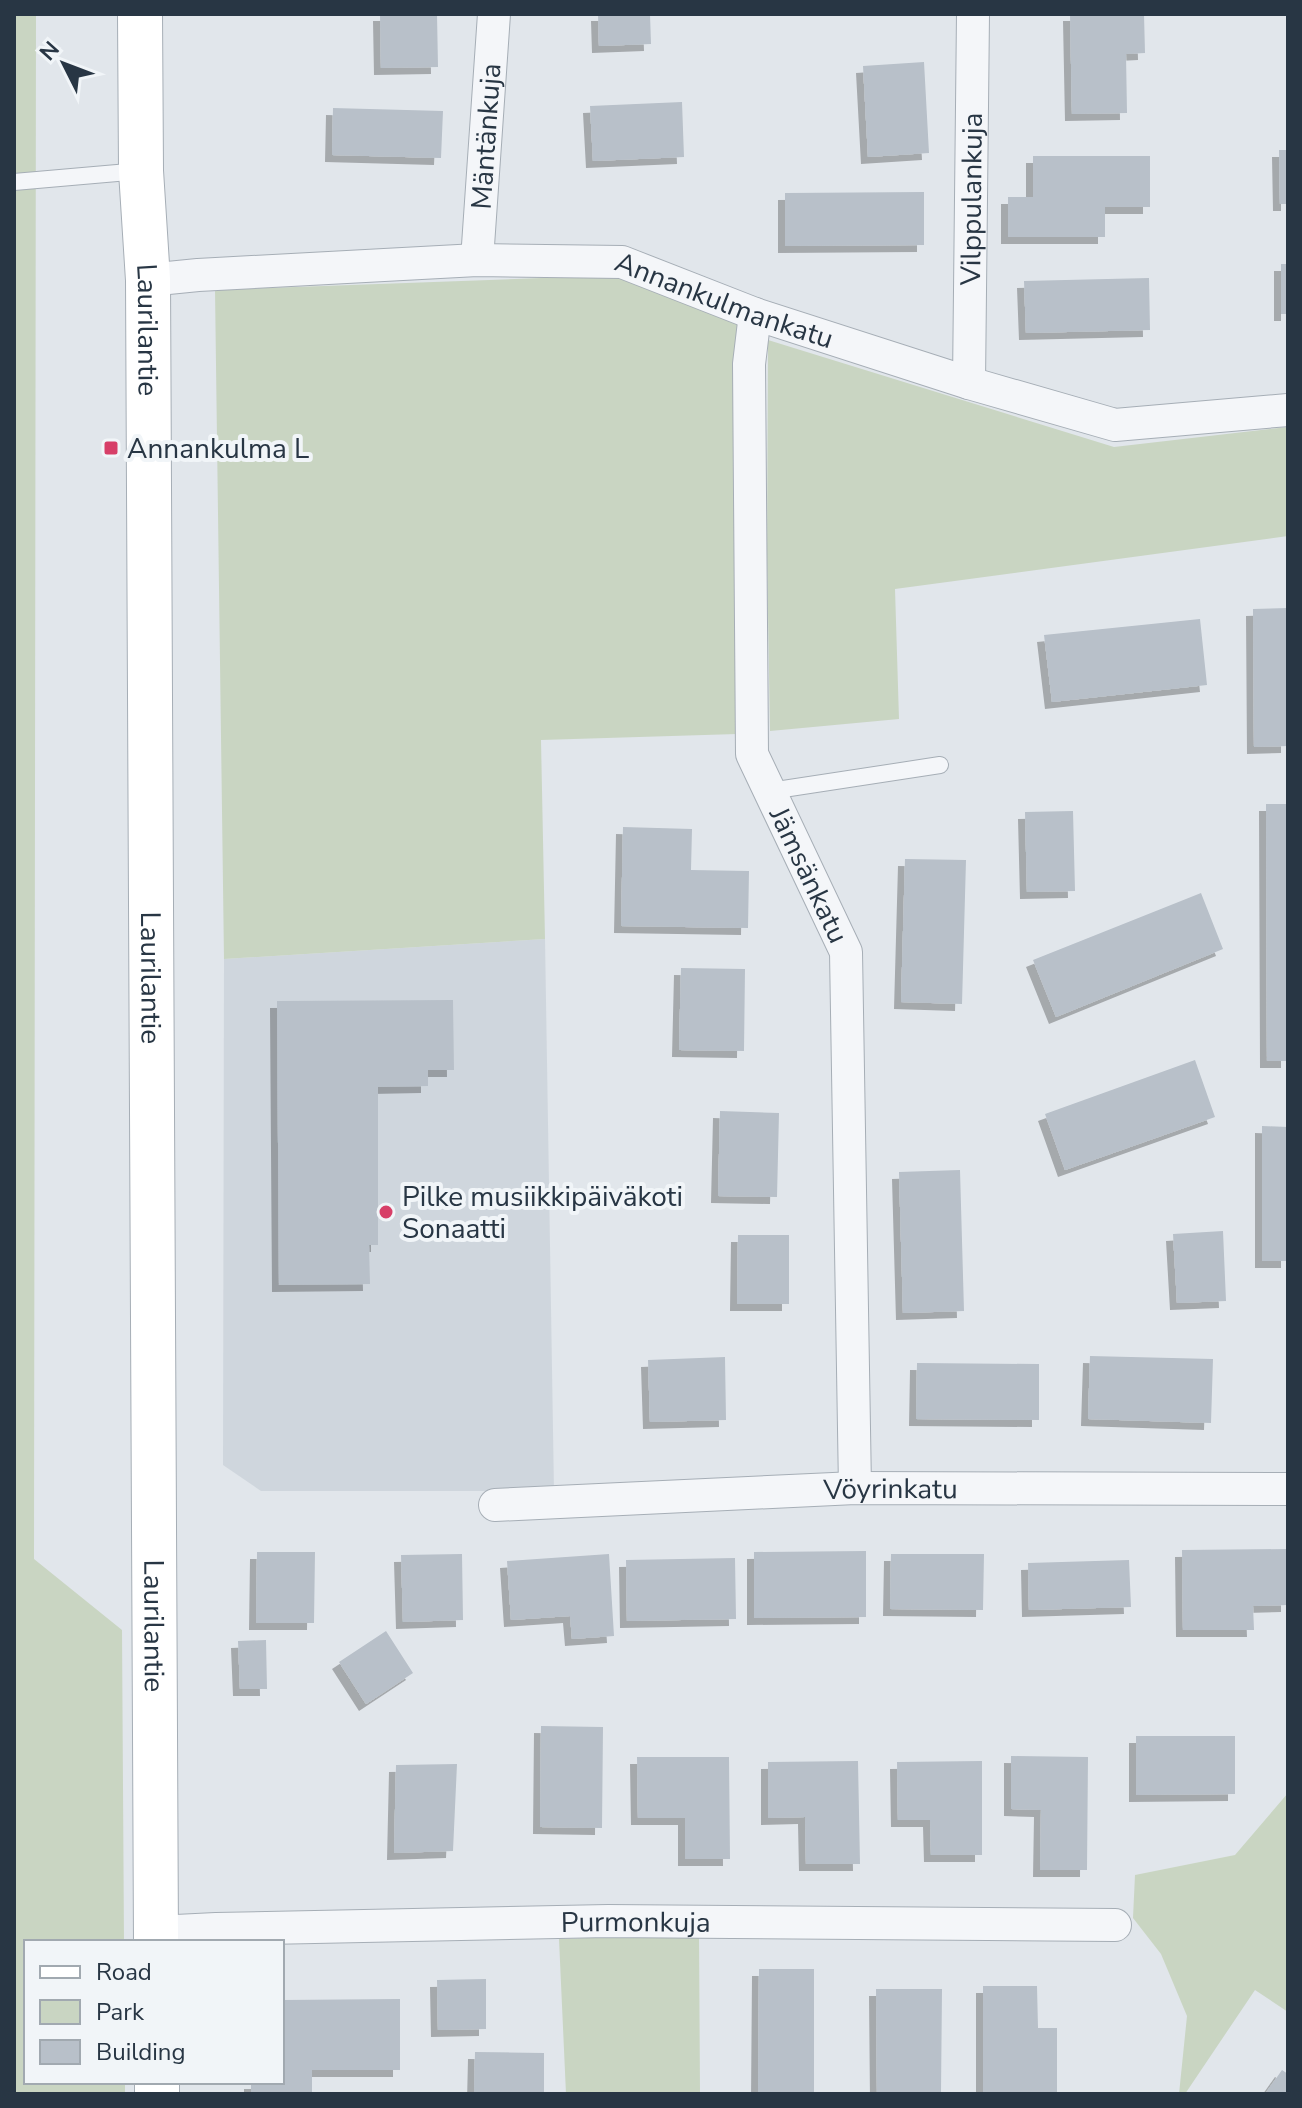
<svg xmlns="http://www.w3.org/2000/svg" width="1302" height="2108" viewBox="0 0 1302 2108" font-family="'Nunito Sans',sans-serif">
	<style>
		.built { fill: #cfd6dd }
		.green { fill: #c9d5c2 }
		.building { fill: #b8c0c9; filter: url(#shadow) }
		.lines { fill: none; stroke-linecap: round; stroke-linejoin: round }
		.lane-casing { stroke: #a6aeb6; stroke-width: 18 }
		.street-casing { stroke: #a6aeb6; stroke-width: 34 }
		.secondary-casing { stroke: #a6aeb6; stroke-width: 46 }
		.lane { stroke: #f4f6f9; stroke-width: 16 }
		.street { stroke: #f4f6f9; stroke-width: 32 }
		.secondary { stroke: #fff; stroke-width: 44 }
		.poi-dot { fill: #d73f68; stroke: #f1f5f8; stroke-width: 3 }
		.labels { text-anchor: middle; stroke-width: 8; stroke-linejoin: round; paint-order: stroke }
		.street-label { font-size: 28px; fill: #283644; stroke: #f1f5f8 }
		.poi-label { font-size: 28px; fill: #283644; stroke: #f1f5f8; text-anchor: start }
	</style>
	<defs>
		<filter id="shadow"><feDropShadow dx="-7" dy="7" stdDeviation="0" flood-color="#0004"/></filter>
	</defs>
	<rect width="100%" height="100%" fill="#e1e6eb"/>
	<path class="built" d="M545,939L554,1491H261L223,1465L224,959Z"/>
	<path class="green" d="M14,14H36L34,1559L122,1630L124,1942H26V2082H125V2094H14Z
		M622,275L741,322L737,734L541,740L545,939L224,959L215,290Z
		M768,340L1114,447L1288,427V536L895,589L899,719L770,731L767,554Z
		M1288,1793V2012L1255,1990L1185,2094H1179L1187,2016L1161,1954L1133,1918L1135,1875L1235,1855Z
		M699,1934L700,2094H566L559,1939Z"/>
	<path class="building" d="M380,14H437L438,67L381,68Z
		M598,14H650L651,44L599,46Z
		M1070,14H1144L1145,53L1126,54L1127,113L1072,114Z
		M924,62L929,153L868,157L863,66Z
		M682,102L684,157L593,161L590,106Z
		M333,108L443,111L441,158L332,155Z
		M1279,150H1288V204H1280Z
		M1033,156H1150V207H1105V237H1008V197H1033Z
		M924,192V245L785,246V193Z
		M1281,264H1288V314H1281Z
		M1149,278L1150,330L1026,333L1024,281Z
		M1288,608V746L1254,747L1253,609Z
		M1200,619L1207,685L1052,702L1044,635Z
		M1266,804H1288V1061H1267Z
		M1073,811L1075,891L1027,892L1025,812Z
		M623,827L692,829L691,870L749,871L748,928L621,926Z
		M905,859L966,860L962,1004L901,1002Z
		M1201,893L1223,949L1056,1017L1033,960Z
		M681,968L745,969L744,1051L679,1050Z
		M453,1000L454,1070H428V1086L378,1087V1245H369L370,1284L279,1285L277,1001Z
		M1195,1060L1215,1117L1065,1170L1045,1114Z
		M720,1111L779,1113L777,1197L718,1196Z
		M1262,1126L1288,1127V1261H1262Z
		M960,1170L964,1311L903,1313L899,1172Z
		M1223,1231L1226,1301L1177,1303L1173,1234Z
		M738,1235H789V1304H737Z
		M1090,1356L1213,1359L1211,1423L1088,1419Z
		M725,1357L726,1420L650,1422L648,1360Z
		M917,1363L1039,1364V1420L916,1419Z
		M1288,1549V1605L1253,1606L1254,1630H1183L1182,1550Z
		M866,1551V1617L754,1618V1552Z
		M257,1552H315L314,1623H256Z
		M462,1554L463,1620L403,1622L401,1555Z
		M609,1554L614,1636L572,1639L570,1616L511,1620L507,1561Z
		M891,1554H984L983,1610L890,1609Z
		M735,1558L736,1619L627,1621L626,1560Z
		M1129,1560L1131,1607L1029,1610L1028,1563Z
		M386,1631L413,1673L366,1704L339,1662Z
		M266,1640L267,1689H240L238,1641Z
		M541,1726L603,1727L602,1828L540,1827Z
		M1136,1736H1235V1794L1136,1795Z
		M1011,1756L1088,1757L1087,1870H1040L1041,1810L1011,1809Z
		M637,1757H729L730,1859H685V1818H638Z
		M858,1761L860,1864H806L805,1817L768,1818V1762Z
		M982,1761V1855H931L930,1820H898L897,1762Z
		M457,1764L453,1851L394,1853L396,1765Z
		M759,1969H814V2094H758Z
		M486,1979V2029L438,2030L437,1980Z
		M983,1986H1037L1038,2028H1057V2094H983Z
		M876,1989H942L941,2094H877Z
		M400,1999V2070H312V2094H251V2082H282V2000Z
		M475,2052L544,2053V2094H474Z
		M1282,2070L1288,2074V2094H1265Z"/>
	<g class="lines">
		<g class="lane-casing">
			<path id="lane" d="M14,182L140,171
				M770,791L940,765"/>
		</g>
		<g class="street-casing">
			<g id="street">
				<path id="s1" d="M477,260L494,14"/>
				<path id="s2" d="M148,280L198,275L477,260L622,262L755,314L969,383L1115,425L1288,410"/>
				<path id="s3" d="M755,314L749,364L752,754L846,952L855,1488"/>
				<path id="s4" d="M969,383L973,14"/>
				<path id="s5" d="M495,1505L855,1488L1288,1489"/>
				<path id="s6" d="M156,1932L216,1929L608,1921L1115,1925"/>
			</g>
		</g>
		<g class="secondary-casing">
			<g id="secondary">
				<path id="s7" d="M140,14L141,171L148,280L156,1942"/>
				<path d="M157,2082V2094"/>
			</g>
		</g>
		<use href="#lane" class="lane"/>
		<use href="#street" class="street"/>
		<use href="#secondary" class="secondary"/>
	</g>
	<g class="poi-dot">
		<rect x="103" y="440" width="16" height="16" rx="4"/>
		<circle cx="386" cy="1212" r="8"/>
	</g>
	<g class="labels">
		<g class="street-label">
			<text dy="10" stroke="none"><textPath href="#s1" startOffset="124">Mäntänkuja</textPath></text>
			<text dy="10" stroke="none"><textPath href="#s4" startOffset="184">Vilppulankuja</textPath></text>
			<text dy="10" stroke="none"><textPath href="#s2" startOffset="584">Annankulmankatu</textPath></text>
			<text dy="10" stroke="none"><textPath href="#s7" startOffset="316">Laurilantie</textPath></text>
			<text dy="10" stroke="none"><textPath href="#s3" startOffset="574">Jämsänkatu</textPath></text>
			<text dy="10" stroke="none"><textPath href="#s7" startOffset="964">Laurilantie</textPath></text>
			<text dy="10" stroke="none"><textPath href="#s5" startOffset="396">Vöyrinkatu</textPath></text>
			<text dy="10" stroke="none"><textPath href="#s7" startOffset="1612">Laurilantie</textPath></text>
			<text dy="10" stroke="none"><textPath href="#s6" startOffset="480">Purmonkuja</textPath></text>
		</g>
		<g class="poi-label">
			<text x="127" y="458">Annankulma L</text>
			<text x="402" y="1206">Pilke musiikkipäiväkoti<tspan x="402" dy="32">Sonaatti</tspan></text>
		</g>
	</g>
	<rect width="1302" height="2108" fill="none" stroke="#283644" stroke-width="32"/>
	<rect x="24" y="1940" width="260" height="144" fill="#f1f5f8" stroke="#a1a9b0" stroke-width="2"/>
	<rect x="40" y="1966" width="40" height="12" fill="#ffffff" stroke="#a1a9b0" stroke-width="2"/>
	<text x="96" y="1980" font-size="24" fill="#283644">Road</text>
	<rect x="40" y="2000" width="40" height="24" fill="#c9d5c2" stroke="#a1a9b0" stroke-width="2"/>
	<text x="96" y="2020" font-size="24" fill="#283644">Park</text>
	<rect x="40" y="2040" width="40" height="24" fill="#b8c0c9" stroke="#a1a9b0" stroke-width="2"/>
	<text x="96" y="2060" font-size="24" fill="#283644">Building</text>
	<g transform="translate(64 64) rotate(312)" stroke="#f1f5f8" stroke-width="6" paint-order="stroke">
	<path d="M0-6L14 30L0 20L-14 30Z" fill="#283644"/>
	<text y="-12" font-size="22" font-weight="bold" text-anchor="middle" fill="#283644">N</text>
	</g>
</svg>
